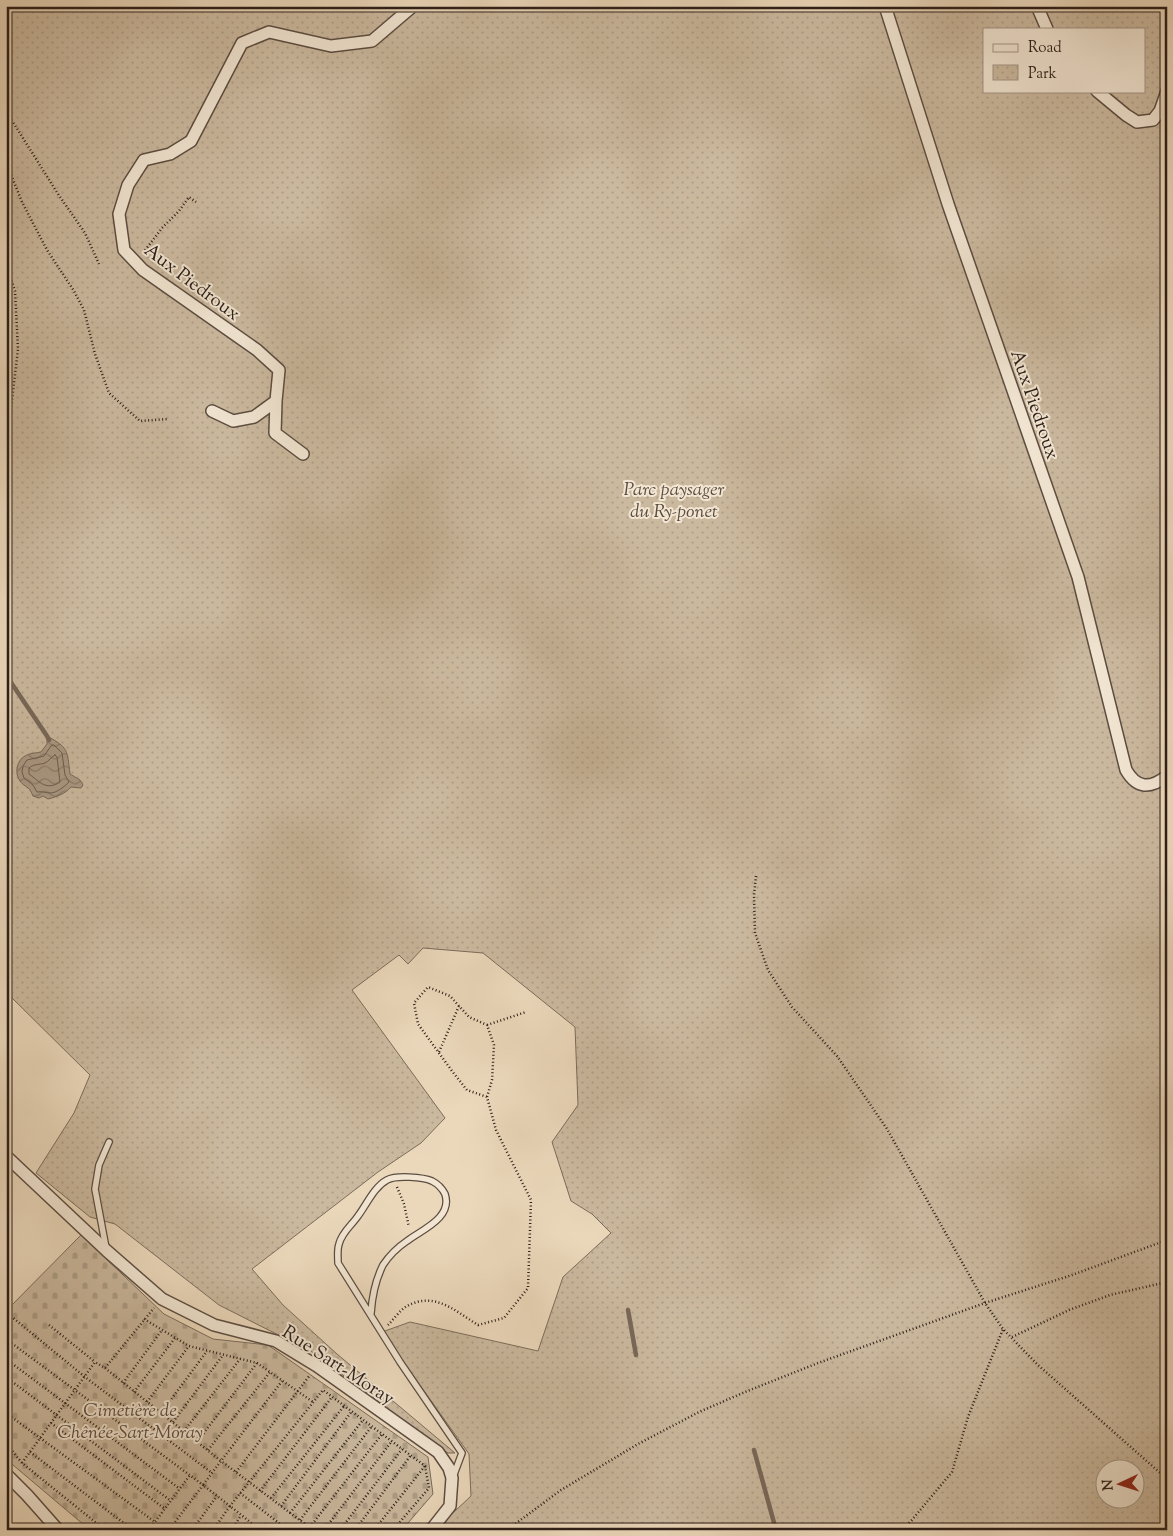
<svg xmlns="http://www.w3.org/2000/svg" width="1173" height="1536" viewBox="0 0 1173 1536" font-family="'Sorts Mill Goudy',serif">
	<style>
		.cemetery { fill: url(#cemetery-stones); stroke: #7c6c5c }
		.park { fill: url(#park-dots); stroke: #7c6c5c; fill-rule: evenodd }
		.water { fill: url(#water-waves); stroke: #786859 }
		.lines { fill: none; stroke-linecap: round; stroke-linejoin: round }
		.shore { stroke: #6b5c4e; stroke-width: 1 }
		.stream { stroke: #786859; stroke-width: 4.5 }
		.lane-casing { stroke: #5c4d42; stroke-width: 8 }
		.street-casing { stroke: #5c4d42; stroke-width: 14 }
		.path { stroke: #2c1f19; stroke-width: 2.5; stroke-dasharray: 1 2.5; stroke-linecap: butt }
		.lane { stroke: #f2e6d3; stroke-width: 5.5 }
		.street { stroke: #f2e6d3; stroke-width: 11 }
		.labels { text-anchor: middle; stroke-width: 4; stroke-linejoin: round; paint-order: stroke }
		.street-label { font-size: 19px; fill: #2c1f19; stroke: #f2e6d3 }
		.park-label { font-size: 19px; font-style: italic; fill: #5c4d41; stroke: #f2e6d3 }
	</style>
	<defs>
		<pattern id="cemetery-stones" width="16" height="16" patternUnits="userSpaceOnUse" patternTransform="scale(1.25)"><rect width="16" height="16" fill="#cbb99f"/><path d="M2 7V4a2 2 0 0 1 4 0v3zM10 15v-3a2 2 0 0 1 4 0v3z" fill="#ae9f88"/></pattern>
		<pattern id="park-dots" width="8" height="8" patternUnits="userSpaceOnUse" patternTransform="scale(1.25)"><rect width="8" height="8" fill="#cbb99f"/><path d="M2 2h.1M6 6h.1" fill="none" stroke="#ae9f88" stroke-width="1.8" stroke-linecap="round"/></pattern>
		<pattern id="water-waves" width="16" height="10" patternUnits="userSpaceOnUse" patternTransform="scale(1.25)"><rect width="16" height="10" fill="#aa9984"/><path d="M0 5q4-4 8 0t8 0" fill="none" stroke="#8b7c6b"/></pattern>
	</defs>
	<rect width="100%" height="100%" fill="#ebd8bb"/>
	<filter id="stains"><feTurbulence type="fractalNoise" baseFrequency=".004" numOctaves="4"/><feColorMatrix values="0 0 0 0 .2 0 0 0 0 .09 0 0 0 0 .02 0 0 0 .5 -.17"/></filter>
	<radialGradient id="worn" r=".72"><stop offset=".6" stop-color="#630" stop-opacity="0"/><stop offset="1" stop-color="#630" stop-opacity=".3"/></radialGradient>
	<path class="cemetery" d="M81,1235L164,1314L213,1339L268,1345L428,1457L433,1494L402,1530H90L13,1465L6,1457V1311Z"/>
	<path class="park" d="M6,6H1167V1530H441L438,1527L471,1496L469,1454L382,1332L410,1322L538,1351L563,1277L611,1233L592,1214L571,1201L552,1142L578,1105L575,1027L483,953L423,948L408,964L399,955L352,990L445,1118L421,1143L378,1172L252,1269L283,1305L337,1354L455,1453H448L443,1450L312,1352L219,1305L115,1224L90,1217L36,1173L74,1113L90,1075L6,992ZM984,29H1144V91H984ZM1106,1468H1136V1498H1106Z"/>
	<path class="water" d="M47,736C69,748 67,750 70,774L80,780L83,785L81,788L71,787C65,794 56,797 48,799L43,796L39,798L33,796C28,784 26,789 20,781C14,773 17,760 25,756C29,753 37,753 41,752L47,744Z"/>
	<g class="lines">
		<path class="shore" d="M54,745L62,753L65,775L69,782C65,786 57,793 50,793C45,793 43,791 37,792L33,785L24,778L22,772L23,766L27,760L44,756L51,746Z
			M55,755L57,757L60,782C46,791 40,782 29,774V768C33,764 39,765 45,763C49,761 51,757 55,755Z"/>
		<path class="stream" d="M6,675L47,736L49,740
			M628,1310L636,1355
			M754,1450L776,1530"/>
		<g class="lane-casing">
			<path id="lane" d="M106,1248L95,1189L99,1165L109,1142
				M371,1313C372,1298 376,1279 383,1265C389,1256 398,1247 407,1241C421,1230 453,1218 445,1194C442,1188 438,1184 432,1181C423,1177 396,1175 387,1180C374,1187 367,1204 358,1216C352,1225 342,1232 339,1244C337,1250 338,1256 338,1263L400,1362L462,1453L453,1477"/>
		</g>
		<g class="street-casing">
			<path id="street" d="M885,6L948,204L1078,577L1126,770C1137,789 1150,789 1167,776
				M1037,6L1047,29
				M1097,91L1126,115L1137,122L1153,120L1160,111L1167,91
				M212,411L233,421L254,417L276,401
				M303,454L275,433L276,401L279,370L257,350L143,270L124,250L119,214L128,185L144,160L170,154L191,141L242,43L269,32L331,46L372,41L413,6
				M6,1156L107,1251L162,1299L214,1325L276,1341L317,1366L438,1452L449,1468L452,1478L450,1506L431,1530
				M6,1474L27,1495L58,1530"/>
		</g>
		<path class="path" d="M6,111L58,194L85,233L99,264
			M6,162L22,202L47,250L74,291L84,310L95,354L109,393L140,421L168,419
			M143,253L162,228L179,211L189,197L196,202
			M6,264L15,291L18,349L10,417L6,441
			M756,876L754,895L755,933L768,970L792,1007L837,1056L887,1129L985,1303L1003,1329L1038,1365L1167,1479
			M487,1025L526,1012
			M439,1052L459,1006
			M397,1187L404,1204L409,1227
			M144,1319L189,1346L257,1363L313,1402
			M6,1323L12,1317L85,1377L212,1473
			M49,1325L95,1362
			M388,1325C394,1319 400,1310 407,1306C435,1291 455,1311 478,1325L504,1318L528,1288L531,1200L496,1130L487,1097L492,1080L494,1045L487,1025L469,1017L450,996L428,987L414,1003L418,1024L452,1071L467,1090L487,1097
			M1012,1337L1069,1310L1110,1295L1167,1282
			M6,1339L203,1485L169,1530
			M6,1359L180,1489
			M105,1368L221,1461L282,1381
			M6,1377L171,1501
			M123,1383L162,1330
			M134,1392L175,1338
			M147,1402L189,1346
			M6,1413L155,1522
			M161,1413L207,1351
			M173,1422L223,1355
			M51,1423L165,1509
			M184,1431L240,1359
			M197,1442L257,1363
			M6,1443L22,1463L105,1530
			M208,1450L270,1372
			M30,1452L133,1530
			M22,1463L95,1362L105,1368L154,1308
			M236,1472L310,1375
			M260,1491L332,1397
			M240,1493L288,1530
			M271,1498L344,1406
			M281,1506L352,1411
			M290,1513L363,1420
			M300,1520L372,1426
			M310,1527L382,1434
			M149,1530L190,1475
			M192,1530L217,1496
			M213,1530L230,1506L260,1530
			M232,1530L241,1515
			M313,1530C282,1507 252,1484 221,1461L203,1485L230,1506L323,1390L425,1466L429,1488L393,1530
			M324,1530L392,1441
			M340,1530L402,1449
			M355,1530L411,1455
			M374,1530L425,1466
			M507,1530L561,1490L638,1444L699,1412L745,1392L818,1363L985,1303L1072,1275L1167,1240
			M901,1530L911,1521L952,1472L968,1417L1003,1329"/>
		<use href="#lane" class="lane"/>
		<use href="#street" class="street"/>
	</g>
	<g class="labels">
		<g class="street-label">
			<text transform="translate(193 281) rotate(37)" y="7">Aux Piedroux</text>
			<text transform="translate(1036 404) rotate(71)" y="7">Aux Piedroux</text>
			<text transform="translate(339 1364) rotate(33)" y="7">Rue Sart-Moray</text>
		</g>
		<g class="park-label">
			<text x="674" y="495">Parc paysager<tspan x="674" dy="22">du Ry-ponet</tspan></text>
			<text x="130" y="1416">Cimetière de<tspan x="130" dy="22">Chênée-Sart-Moray</tspan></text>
		</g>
	</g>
	<rect width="1173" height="1536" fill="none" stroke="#ebd8bb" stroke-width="25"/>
	<rect x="8" y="8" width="1158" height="1521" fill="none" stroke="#2c1f19" stroke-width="2.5"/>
	<rect x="12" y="12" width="1148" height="1511" fill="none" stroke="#2c1f19"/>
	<rect x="983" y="28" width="162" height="65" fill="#f2e6d3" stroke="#a39689"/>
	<rect x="993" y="44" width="25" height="8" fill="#f2e6d3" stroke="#a39689"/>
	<text x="1028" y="52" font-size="15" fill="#2c1f19">Road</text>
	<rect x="993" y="65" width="25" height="15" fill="url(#park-dots)" stroke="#a39689"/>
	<text x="1028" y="78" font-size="15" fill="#2c1f19">Park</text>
	<g transform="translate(1120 1484) rotate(266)"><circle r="24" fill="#f2e6d3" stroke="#a39689"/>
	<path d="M0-4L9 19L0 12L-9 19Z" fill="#8f2418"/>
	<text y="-8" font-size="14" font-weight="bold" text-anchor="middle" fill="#2c1f19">N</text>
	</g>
	<rect width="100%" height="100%" filter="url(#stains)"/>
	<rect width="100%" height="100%" fill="url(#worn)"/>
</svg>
